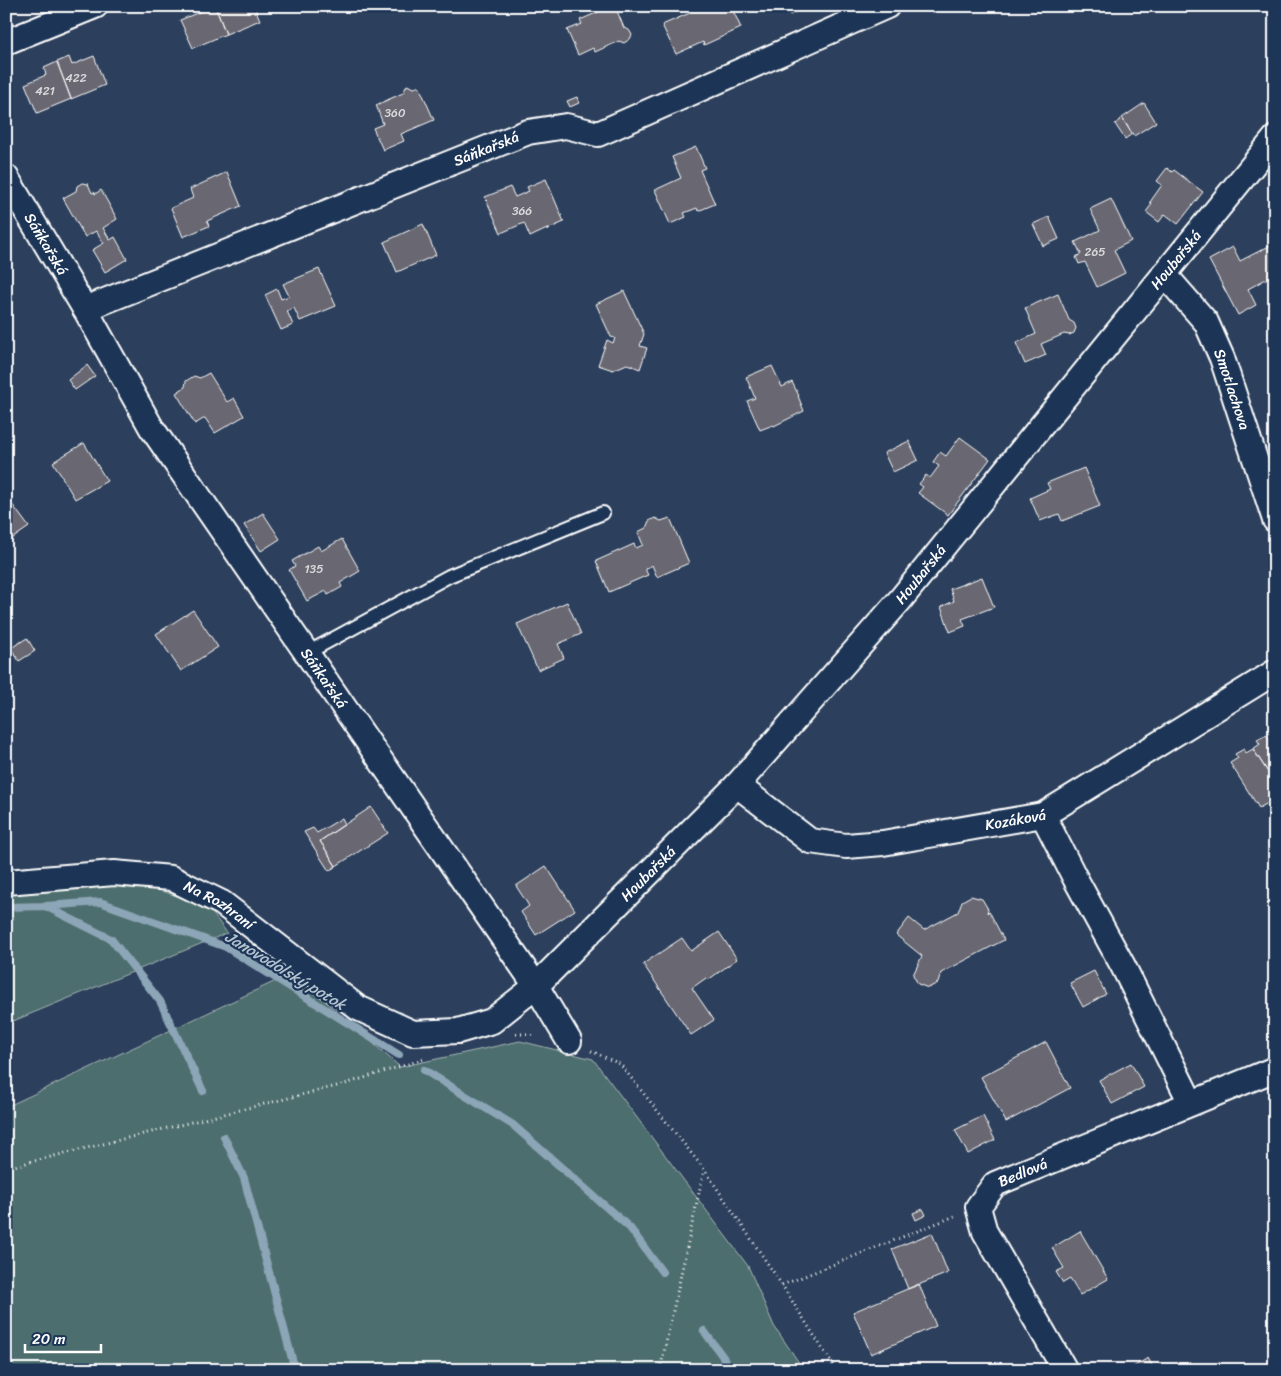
<svg xmlns="http://www.w3.org/2000/svg" width="1281" height="1376" viewBox="0 0 1281 1376" font-family="Sriracha,sans-serif">
	<style>
		.green { fill: #4e6e6e; stroke: #a6b6b6 }
		.lines { fill: none; stroke-linecap: round; stroke-linejoin: round }
		.stream { stroke: #8ca5b7; stroke-width: 8 }
		.building { fill: #696872; stroke: #fff }
		.service-casing { stroke: #fff; stroke-width: 16 }
		.minor-casing { stroke: #fff; stroke-width: 28 }
		.path { stroke: #fff; stroke-width: 3; stroke-dasharray: 1 4; stroke-linecap: butt }
		.service { stroke: #1d3557; stroke-width: 12 }
		.minor { stroke: #1d3557; stroke-width: 24 }
		.labels { text-anchor: middle; stroke-width: 4.5; stroke-linejoin: round; paint-order: stroke }
		.number-label { font-size: 12px; fill: #dad9dc }
		.street-label { font-size: 15px; fill: #fff; stroke: #1d3557 }
		.water-label { font-size: 16px; font-style: italic; fill: #b3c3cf; stroke: #1d3557 }
	</style>
	<rect width="100%" height="100%" fill="#2c3f5c"/>
	<filter id="ink" filterUnits="userSpaceOnUse"><feTurbulence type="fractalNoise" baseFrequency=".02" numOctaves="2"/><feDisplacementMap in="SourceGraphic" scale="10" xChannelSelector="R" yChannelSelector="G"/><feConvolveMatrix kernelMatrix="1 2 1 2 8 2 1 2 1" color-interpolation-filters="sRGB"/></filter>
	<g filter="url(#ink)">
		<path class="green" d="M68,883L151,887L208,907L227,933L6,1024V888Z
			M293,973L400,1067L520,1041L593,1059L748,1266L774,1326L804,1370H6V1107Z"/>
		<g class="lines">
			<path class="stream" d="M6,907L46,906L100,902L226,947L399,1055
				M47,907L111,939L160,1001L203,1091
				M424,1070L513,1125L630,1228L662,1272
				M224,1137L244,1178L295,1370
				M704,1331L723,1357L729,1370"/>
		</g>
		<path class="building" d="M199,6H215L226,34L193,48L180,20L202,11Z
			M215,6H254L260,20L226,34Z
			M612,6H615L624,28L629,30L632,35L630,39L624,43L619,41L595,52L593,48L578,55L567,30L582,24L580,20Z
			M686,6H731L741,28L704,45L703,42L676,54L662,25L690,13Z
			M781,6H798L800,10L790,15L786,8L783,9Z
			M94,56L105,85L71,99L57,62L69,57L72,65Z
			M57,62L71,99L37,113L25,84L46,75L44,68Z
			M407,85L414,88L419,86L434,120L401,134L404,141L383,150L373,128L383,124L376,105L403,93Z
			M577,97L579,103L570,107L567,101Z
			M1144,103L1156,122L1134,136L1122,118Z
			M1122,118L1132,134L1125,139L1115,124Z
			M696,147L705,168L700,170L715,204L698,211L697,208L684,213L686,217L670,224L655,190L681,178L672,157Z
			M1167,168L1172,172L1174,170L1203,192L1178,224L1165,214L1159,222L1146,212L1152,204L1150,202L1162,185L1157,181Z
			M227,172L241,206L207,221L209,226L183,237L171,208L193,198L190,189Z
			M546,179L564,222L548,229L549,230L547,231V229L530,237L524,223L501,233L485,197L510,187L515,197L529,191L527,187Z
			M82,183L88,184L92,193L94,192L95,194L101,190L117,219L103,228L110,240L115,237L127,259L105,272L92,250L104,243L96,231L85,237L63,198L76,191L77,186Z
			M1111,199L1131,241L1114,250L1125,273L1097,287L1085,262L1079,264L1076,257L1081,254L1075,242L1100,230L1090,209Z
			M1049,217L1059,239L1043,246L1033,224Z
			M423,224L436,255L397,272L384,242Z
			M1275,243V274L1248,289L1256,305L1238,315L1209,260L1233,247L1240,261Z
			M319,269L336,306L300,321L294,308L287,311L293,325L281,330L265,295L277,289L281,299L289,296L283,284Z
			M624,291L644,334L640,346L647,348L640,369L627,364L613,370L598,365L607,340L613,343L615,338L611,337L596,304Z
			M1058,294L1069,320L1074,323L1076,328L1074,333L1069,335L1064,334L1041,344L1046,355L1025,364L1016,343L1036,334L1025,308Z
			M87,365L95,376L75,390L68,380Z
			M772,366L782,387L792,382L799,396H798L804,411L774,426L773,425L760,430L747,401L755,398L746,377Z
			M209,373L227,402L234,398L244,416L215,433L205,418L195,424L176,393L185,387L186,381L194,376L200,378Z
			M960,437L990,459L948,515L918,493L923,487L919,484L926,475L930,478L939,466L933,462L940,452L946,456Z
			M909,441L918,460L893,472L884,453Z
			M84,443L107,481L75,499L53,462Z
			M1084,468L1100,506L1062,521L1059,514L1040,521L1030,498L1050,489L1047,483Z
			M6,496L29,527L6,543Z
			M263,513L280,539L261,551L244,525Z
			M655,518L661,521L670,518L689,563L657,577L652,565L645,569L648,575L609,592L596,561L634,544L636,548L643,545L638,532L646,528L649,521Z
			M342,539L360,571L340,583L342,587L328,595L326,591L307,601L289,570L295,566L292,561L318,546L321,551Z
			M982,577L994,607L962,619L965,626L950,632L941,607L954,601L950,589Z
			M567,602L581,634L558,644L564,658L538,670L517,624Z
			M193,610L218,647L181,671L156,634Z
			M27,638L35,651L19,661L11,648Z
			M1266,735L1269,739L1275,735V783L1253,749L1260,744L1257,740Z
			M1244,749L1246,753L1253,749L1275,783V799L1259,808L1230,763L1238,758L1235,754Z
			M371,807L388,833L336,866L320,841Z
			M342,818L345,824L320,841L336,866L329,871L304,832L313,828L317,833Z
			M546,866L575,910L536,935L521,912L529,906L516,886Z
			M971,896L982,899L988,909L987,913L989,911L1004,940L941,973L938,983L928,988L918,984L913,975L922,956L896,935L909,918L924,930L958,912L962,901Z
			M719,932L737,959L708,980L706,978L692,988L714,1020L691,1035L643,964L682,938L691,951Z
			M1094,971L1106,994L1083,1007L1070,983Z
			M1046,1042L1070,1088L1006,1122L981,1077Z
			M1131,1063L1144,1087L1112,1104L1099,1080Z
			M983,1116L995,1140L968,1154L955,1130Z
			M923,1209L926,1215L916,1220L913,1213Z
			M1080,1231L1108,1279L1080,1295L1070,1279L1063,1283L1056,1272L1064,1268L1052,1248Z
			M932,1233L948,1273L908,1289L892,1249Z
			M919,1284L936,1326L871,1354L853,1312Z
			M1148,1358L1154,1369L1160,1365L1163,1370H1128Z"/>
		<g class="lines">
			<g class="service-casing">
				<path id="service" d="M307,653L449,576L603,513"/>
			</g>
			<g class="minor-casing">
				<g id="minor">
					<path d="M6,42L95,6"/>
					<path id="s1" d="M6,177L85,309L151,427L536,986L569,1041"/>
					<path id="s2" d="M1164,274L1206,322L1222,358L1275,520"/>
					<path id="s3" d="M85,309L528,132L566,126L598,134L887,6"/>
					<path id="s4" d="M737,785L810,841L846,846L883,843L1043,815L1275,672"/>
					<path d="M1043,815L1075,878L1123,966L1191,1103"/>
					<path id="s5" d="M6,882L114,873L171,878L222,903L358,1008L413,1033L458,1031L492,1021L536,986L737,785L900,600L1275,138"/>
					<path id="s6" d="M1065,1370L985,1232L978,1207L995,1184L1275,1069"/>
				</g>
			</g>
			<path class="path" d="M516,1034H535
				M591,1051L620,1064L704,1169L782,1285L836,1370
				M6,1168L345,1084L424,1059
				M782,1285L955,1216
				M660,1370L704,1170"/>
			<use href="#service" class="service"/>
			<use href="#minor" class="minor"/>
		</g>
	</g>
	<g class="labels">
		<g class="number-label">
			<text x="76" y="82">422</text>
			<text x="45" y="95">421</text>
			<text x="395" y="117">360</text>
			<text x="522" y="215">366</text>
			<text x="1095" y="256">265</text>
			<text x="314" y="573">135</text>
		</g>
		<g class="street-label">
			<text dy="5" stroke="none"><textPath href="#s3" startOffset="432">Sáňkařská</textPath></text>
			<text dy="5" stroke="none"><textPath href="#s1" startOffset="78">Sáňkařská</textPath></text>
			<text dy="5" stroke="none"><textPath href="#s5" startOffset="1560">Houbařská</textPath></text>
			<text dy="5" stroke="none"><textPath href="#s2" startOffset="136">Smotlachova</textPath></text>
			<text dy="5" stroke="none"><textPath href="#s5" startOffset="1155">Houbařská</textPath></text>
			<text dy="5" stroke="none"><textPath href="#s1" startOffset="594">Sáňkařská</textPath></text>
			<text dy="5" stroke="none"><textPath href="#s4" startOffset="300">Kozáková</textPath></text>
			<text dy="5" stroke="none"><textPath href="#s5" startOffset="750">Houbařská</textPath></text>
			<text dy="5" stroke="none"><textPath href="#s5" startOffset="221">Na Rozhraní</textPath></text>
			<text dy="5" stroke="none"><textPath href="#s6" startOffset="244">Bedlová</textPath></text>
		</g>
		<g class="water-label">
			<text transform="translate(286 970) rotate(31)" y="6">Janovodolský potok</text>
		</g>
	</g>
	<rect width="1281" height="1376" fill="none" stroke="#1d3557" stroke-width="25"/>
	<rect x="12" y="12" width="1256" height="1351" fill="none" stroke="#fff" stroke-width="2" filter="url(#ink)"/>
	<path d="M25 1344v8h76v-8" fill="none" stroke="#ffffff" stroke-width="2.5"/>
	<text x="32" y="1344" font-size="15" fill="#ffffff" stroke="#1d3557" stroke-width="4" paint-order="stroke">20 m</text>
</svg>
